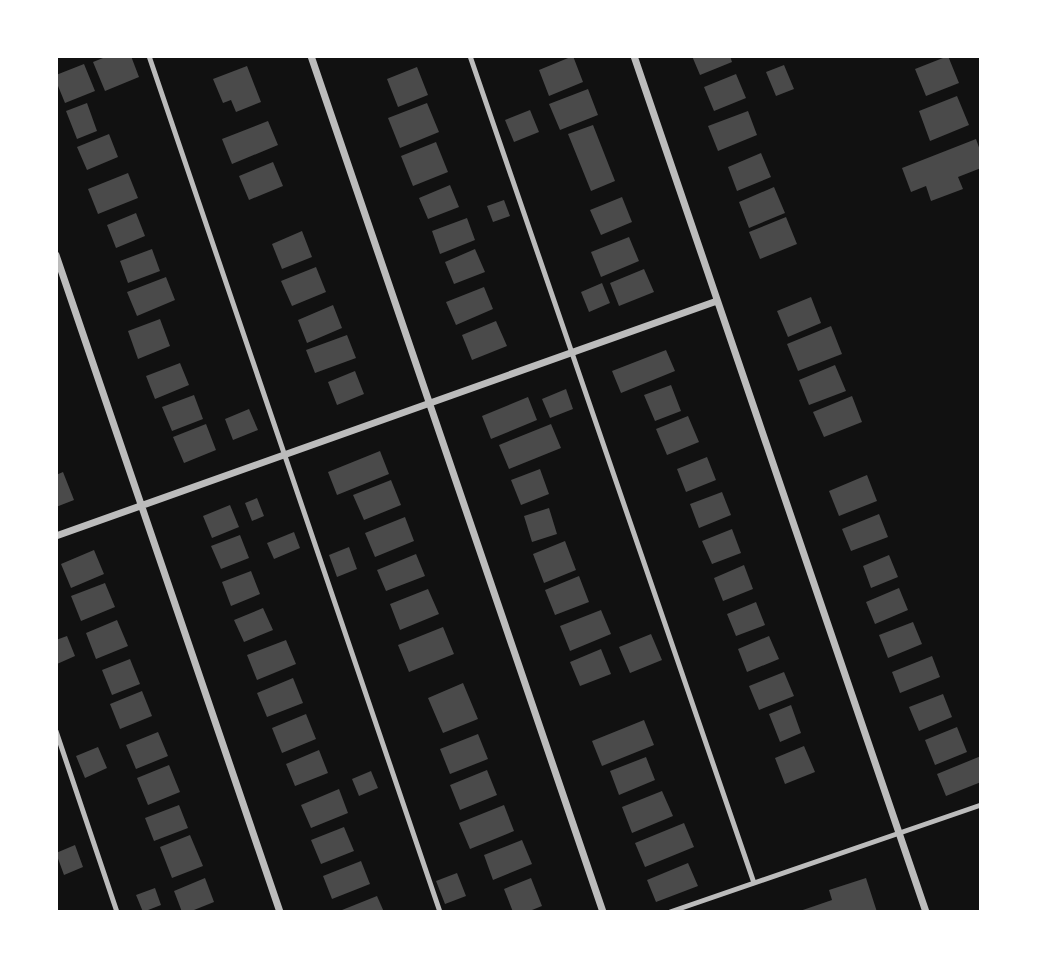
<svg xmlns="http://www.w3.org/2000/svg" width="1037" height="968" viewBox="0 0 1037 968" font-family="Rubik,sans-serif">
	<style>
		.building { fill: #4a4a4a }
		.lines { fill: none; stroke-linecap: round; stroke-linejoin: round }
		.service { stroke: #bcbcbc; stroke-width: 5 }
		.minor { stroke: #bcbcbc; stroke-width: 7 }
	</style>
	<rect width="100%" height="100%" fill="#111"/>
	<path class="building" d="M108,56H131L139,77L105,91L93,62Z
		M573,56L583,82L549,96L539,70Z
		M692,56H730L732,62L700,75Z
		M948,56L959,83L926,96L915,69Z
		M84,64L95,91L65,103L56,81V75Z
		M784,65L794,89L776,96L766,72Z
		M247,66L261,102L236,112L231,100L223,103L213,79Z
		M417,67L428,95L398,107L387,79Z
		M736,74L746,98L714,111L704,87Z
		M588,89L598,115L560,130L549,104Z
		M957,96L969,125L930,141L919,111Z
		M87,103L97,131L77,139L66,111Z
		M427,103L439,132L400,148L388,118Z
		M530,110L539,132L514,142L505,120Z
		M748,111L757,135L718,151L708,126Z
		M268,121L278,145L232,164L222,139Z
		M593,125L615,181L591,191L568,134Z
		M109,134L118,157L87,170L77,147Z
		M976,139L981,153V168L958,177L963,189L931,201L926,186L911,192L902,168Z
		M436,142L448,172L413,186L401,156Z
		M761,153L771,177L737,191L728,167Z
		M273,162L283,186L249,200L239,176Z
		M128,173L138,198L98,214L88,189Z
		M450,185L459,207L428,219L419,198Z
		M774,187L785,213L749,228L739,202Z
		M622,197L632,222L601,235L590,210Z
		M504,200L510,216L493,222L487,206Z
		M136,213L145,236L116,248L107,225Z
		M786,217L797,244L760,259L749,232Z
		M467,218L475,240L440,254L432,231Z
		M302,231L312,257L282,269L272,244Z
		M629,237L639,261L601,277L591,252Z
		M152,249L160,271L128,283L120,261Z
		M475,249L485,272L454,284L445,262Z
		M316,267L326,292L292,306L281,281Z
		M644,269L654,292L619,306L610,283Z
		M166,277L175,300L137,316L127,292Z
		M602,283L610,303L589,312L581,292Z
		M484,287L493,309L456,325L446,302Z
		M811,297L821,323L788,337L777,311Z
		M333,305L342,328L307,343L298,320Z
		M160,319L170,346L138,359L128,331Z
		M496,321L507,346L472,360L462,335Z
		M831,326L842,354L798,371L787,344Z
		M347,335L356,358L315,373L306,350Z
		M666,350L675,371L621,393L612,371Z
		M180,363L189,385L155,399L146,376Z
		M835,365L846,391L809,405L799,380Z
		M355,371L364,394L337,405L328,382Z
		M671,385L681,411L655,421L644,395Z
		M566,389L573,409L550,418L542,399Z
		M194,395L203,419L172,431L162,407Z
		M852,396L862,422L824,437L813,412Z
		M528,397L537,420L491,439L482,416Z
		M249,409L258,430L233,440L225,419Z
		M688,416L699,442L667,455L656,429Z
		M206,424L216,450L184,463L173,437Z
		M551,424L561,448L509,469L499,445Z
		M380,451L389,474L337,495L328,472Z
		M707,457L716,480L686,492L677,469Z
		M540,469L549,494L521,505L511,480Z
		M63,472L74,500L56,507V475Z
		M867,475L877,501L839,516L829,491Z
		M391,480L401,505L364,520L353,495Z
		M722,492L731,515L699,528L690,504Z
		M257,498L264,516L252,521L245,503Z
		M230,505L239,527L212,538L203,516Z
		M549,508L557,534L532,542L524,516Z
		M879,514L888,537L851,551L842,529Z
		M405,517L414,541L375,557L365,533Z
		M732,529L741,553L712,564L702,541Z
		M294,532L300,548L274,559L267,543Z
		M240,535L249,558L221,569L211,546Z
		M565,541L576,570L544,583L533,554Z
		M349,547L357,569L337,577L329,555Z
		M94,550L104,574L71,588L61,564Z
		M416,554L425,576L386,591L377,570Z
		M889,555L898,577L871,588L863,566Z
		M744,565L753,589L723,601L714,578Z
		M251,571L260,594L231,606L222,582Z
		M579,576L589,602L555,615L545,590Z
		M105,583L115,607L81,621L71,596Z
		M899,588L908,610L875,624L866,602Z
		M428,589L439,614L400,630L390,604Z
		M756,602L765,625L736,636L727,614Z
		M263,608L273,630L244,642L234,620Z
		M601,610L611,634L570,651L560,626Z
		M117,620L128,646L96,659L86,633Z
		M913,622L922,644L888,658L879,635Z
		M443,627L454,654L409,672L398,645Z
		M651,634L662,660L630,673L619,647Z
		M67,636L75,656L57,664L56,640Z
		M769,636L779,659L747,672L738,649Z
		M286,640L296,664L257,680L247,655Z
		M601,649L611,674L580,686L570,662Z
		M932,656L940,677L900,693L892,672Z
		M130,659L140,684L112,695L102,670Z
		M784,672L794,696L759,710L749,686Z
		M293,678L303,703L267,717L257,693Z
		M463,683L478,719L443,733L428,698Z
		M142,691L152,716L120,729L110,704Z
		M943,694L952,717L919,731L909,707Z
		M791,705L801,733L780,742L769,714Z
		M306,714L316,739L282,753L272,728Z
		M644,720L654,745L602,766L592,741Z
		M957,727L967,752L935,765L925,740Z
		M158,732L168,756L136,769L126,745Z
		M478,734L488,759L450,774L440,749Z
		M804,746L815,772L785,784L775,758Z
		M98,747L107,768L85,778L76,756Z
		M319,750L328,773L295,786L286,764Z
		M981,756V782L946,796L937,774Z
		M646,757L655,780L619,795L610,771Z
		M169,765L180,792L148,805L137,778Z
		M487,770L497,795L460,810L450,785Z
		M371,771L378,788L359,796L352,779Z
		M339,789L348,813L311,828L301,805Z
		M662,791L673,816L632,833L622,807Z
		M179,805L188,828L154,841L145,818Z
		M504,805L514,831L470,849L459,823Z
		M684,823L694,847L645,867L635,843Z
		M344,827L354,851L321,864L311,840Z
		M190,835L203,866L172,878L160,847Z
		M522,840L532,864L493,880L484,855Z
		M75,845L83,867L64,875L56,853Z
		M361,861L370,884L332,899L323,876Z
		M688,863L698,886L656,902L647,880Z
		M457,873L466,896L445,904L436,881Z
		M205,878L214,902L189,912H182L174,891Z
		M531,878L542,906L527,912H513L504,889Z
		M866,878L877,912H797L832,900L829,890Z
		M155,888L161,905L143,912L136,895Z
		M377,896L384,912H337Z"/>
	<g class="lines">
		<path class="service" d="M149,56L440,912
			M470,56L754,883
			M56,731L117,912
			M670,912L981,805"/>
		<path class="minor" d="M311,56L603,912
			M634,56L926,912
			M56,255L280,912
			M56,536L717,301"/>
	</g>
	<rect width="1037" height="968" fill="none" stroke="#ffffff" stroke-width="116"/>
</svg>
